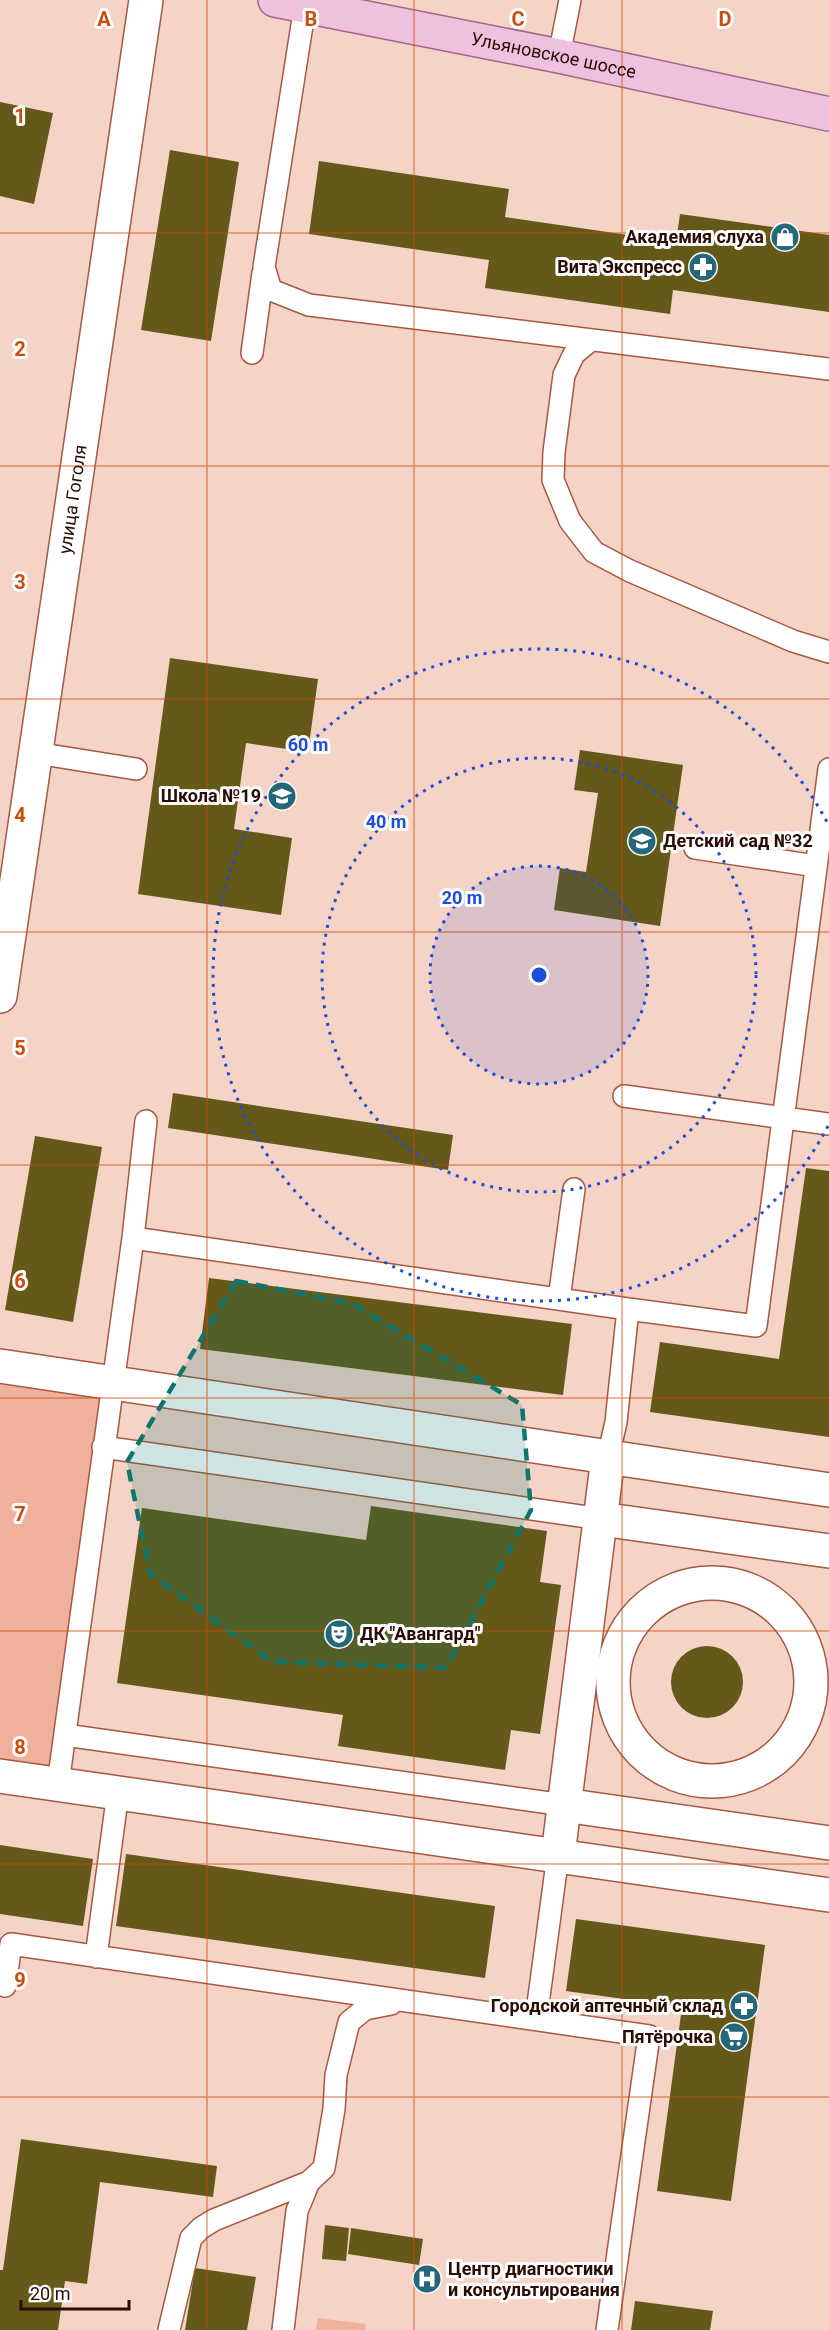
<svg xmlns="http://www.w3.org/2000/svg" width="829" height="2330" viewBox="0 0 829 2330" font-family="Roboto,sans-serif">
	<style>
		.green { fill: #f0b19c }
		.building { fill: #645918 }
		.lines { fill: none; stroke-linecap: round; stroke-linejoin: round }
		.lane-casing { stroke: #a45940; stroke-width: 24 }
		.street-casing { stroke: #a45940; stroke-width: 36 }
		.primary-casing { stroke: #a26685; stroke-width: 36 }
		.lane { stroke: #fff; stroke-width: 21 }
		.street { stroke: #fff; stroke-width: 33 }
		.primary { stroke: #eec1df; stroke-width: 33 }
		.marked { fill: #0f766e; fill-opacity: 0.2; stroke: #0f766e; stroke-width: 4.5; stroke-dasharray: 12 8; stroke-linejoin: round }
		.grid { fill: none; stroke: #cc4d0b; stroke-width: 1.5; stroke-opacity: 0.55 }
		.ring { fill: none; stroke: #1d4ed8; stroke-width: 3; stroke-dasharray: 3 6 }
		.labels { text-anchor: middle; stroke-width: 6; stroke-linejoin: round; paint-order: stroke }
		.street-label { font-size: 18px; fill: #2a0c04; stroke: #fcfcfc }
		.poi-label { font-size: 18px; font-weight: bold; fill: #2a0c04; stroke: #fcfcfc; text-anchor: end }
		.grid-label { font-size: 20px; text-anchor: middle; font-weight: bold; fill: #cc4d0b; stroke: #fcfcfc; stroke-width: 6; stroke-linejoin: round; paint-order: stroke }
		.centre { fill: #1d4ed8; stroke: #fcfcfc; stroke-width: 3 }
		.ring-label { font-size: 18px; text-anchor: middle; font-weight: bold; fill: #1d4ed8; stroke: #fcfcfc; stroke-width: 6; stroke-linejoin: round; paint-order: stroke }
	</style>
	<rect width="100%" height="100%" fill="#f5d3c7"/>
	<path class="green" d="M0,1376L103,1398L53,1768H0Z
		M318,2318L366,2324L365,2330H316Z"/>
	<path class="building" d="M0,102L53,113L34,204L0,196Z
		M170,150L239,162L211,341L141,330Z
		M319,161L509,189L505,217L676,242L680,214L829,235V312L673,290L670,314L485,288L489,260L309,234Z
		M170,658L318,679L308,752L246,743L234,829L292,838L281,915L138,894Z
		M580,750L683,765L660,926L554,910L560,868L586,872L598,793L574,790Z
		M173,1093L453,1135L448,1170L168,1128Z
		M35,1136L102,1147L73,1322L5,1310Z
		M806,1168L829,1171V1437L650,1412L660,1342L779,1359Z
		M209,1278L572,1324L563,1395L200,1349Z
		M371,1506L547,1531L540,1582L561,1585L540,1734L511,1730L505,1770L338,1746L343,1715L117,1683L142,1508L366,1540Z
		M671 1682a36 36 0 1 1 72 0a36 36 0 1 1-72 0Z
		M0,1845L93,1859L83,1926L0,1914Z
		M126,1854L495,1906L485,1978L116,1926Z
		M576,1919L765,1945L731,2201L657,2191L682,2007L566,1991Z
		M21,2139L217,2166L213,2197L100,2182L87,2284L65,2281L58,2330H0V2270H3Z
		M325,2225L349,2228L346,2261L322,2259Z
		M351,2228L423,2239L419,2265L348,2254Z
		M195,2268L256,2277L247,2330H185Z
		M635,2301L713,2311L710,2330H631Z"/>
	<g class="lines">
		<g class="lane-casing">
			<path id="lane" d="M305,6L264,267L271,290L309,305L829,369
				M559,56L570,0
				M591,340L574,354L564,375L554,452L553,480L570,521L594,552L630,571L793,641L829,652
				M252,353L263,273
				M36,753L136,769
				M695,848L816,866
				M624,1096L829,1124
				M133,1238L146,1121
				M559,1299L574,1189
				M103,1447L601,1519
				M608,1457L616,1422L628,1309L756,1326L829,769
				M65,1735L564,1805
				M58,1784L133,1238L628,1309
				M96,1957L118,1792
				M5,1986L11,1944L649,2036L607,2330
				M536,2019L558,1855
				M169,2330L191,2238L201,2228L214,2220L309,2182
				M283,2330L297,2211L309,2182L324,2168L334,2109L336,2075L349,2022L365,2009L391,2004"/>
		</g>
		<g class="street-casing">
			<g id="street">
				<path id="s1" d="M0,996L146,0"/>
				<path d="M0,1366L829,1490"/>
				<path d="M601,1519L829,1551"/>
				<circle cx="712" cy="1682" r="99"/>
				<path d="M0,1776L829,1895"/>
				<path d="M564,1805L829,1843"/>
				<path d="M558,1855L608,1457"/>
			</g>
		</g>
		<g class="primary-casing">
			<g id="primary">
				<path id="s2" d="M275,0L559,56L829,114"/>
			</g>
		</g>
		<use href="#lane" class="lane"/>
		<use href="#street" class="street"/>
		<use href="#primary" class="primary"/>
	</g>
	<path class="marked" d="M236,1281L352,1303L522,1405L531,1510L446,1668L272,1662L150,1574L127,1462Z"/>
	<path class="grid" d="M207,0V2330M414,0V2330M622,0V2330M0,233H829M0,466H829M0,699H829M0,932H829M0,1165H829M0,1398H829M0,1631H829M0,1864H829M0,2097H829"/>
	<circle cx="539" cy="975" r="109" fill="#1d4ed8" fill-opacity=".12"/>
	<g class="ring">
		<circle cx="539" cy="975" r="109"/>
		<circle cx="539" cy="975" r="217"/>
		<path d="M828 1126A326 326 0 1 1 828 824"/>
	</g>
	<defs>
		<g id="shop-disc" transform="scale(1.5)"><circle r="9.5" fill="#246779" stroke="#fcfcfc"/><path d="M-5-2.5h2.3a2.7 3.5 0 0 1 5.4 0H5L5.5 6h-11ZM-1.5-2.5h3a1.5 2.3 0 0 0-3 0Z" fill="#fff"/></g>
		<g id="pharmacy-disc" transform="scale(1.5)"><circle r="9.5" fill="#246779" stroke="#fcfcfc"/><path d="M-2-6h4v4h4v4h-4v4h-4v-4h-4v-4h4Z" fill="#fff"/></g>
		<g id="school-disc" transform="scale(1.5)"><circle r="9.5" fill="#246779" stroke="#fcfcfc"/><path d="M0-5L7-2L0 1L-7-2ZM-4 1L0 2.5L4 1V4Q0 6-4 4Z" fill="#fff"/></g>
		<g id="theatre-disc" transform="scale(1.5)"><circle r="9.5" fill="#246779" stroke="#fcfcfc"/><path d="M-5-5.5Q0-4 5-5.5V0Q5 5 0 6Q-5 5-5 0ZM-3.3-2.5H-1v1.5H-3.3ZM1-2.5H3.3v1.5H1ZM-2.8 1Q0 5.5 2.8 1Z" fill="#fff"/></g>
		<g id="supermarket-disc" transform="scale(1.5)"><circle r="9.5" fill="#246779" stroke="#fcfcfc"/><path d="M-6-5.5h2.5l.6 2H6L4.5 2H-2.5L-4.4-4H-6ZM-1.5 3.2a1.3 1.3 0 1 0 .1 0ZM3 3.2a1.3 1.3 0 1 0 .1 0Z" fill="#fff"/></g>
		<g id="hospital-disc" transform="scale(1.5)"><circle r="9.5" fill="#246779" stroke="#fcfcfc"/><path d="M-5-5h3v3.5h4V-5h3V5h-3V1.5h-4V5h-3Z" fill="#fff"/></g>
	</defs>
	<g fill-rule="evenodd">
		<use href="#shop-disc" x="785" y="237"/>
		<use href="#pharmacy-disc" x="703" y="267"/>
		<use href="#school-disc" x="282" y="796"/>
		<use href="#school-disc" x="642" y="841"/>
		<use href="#theatre-disc" x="339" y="1634"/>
		<use href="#pharmacy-disc" x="744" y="2006"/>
		<use href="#supermarket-disc" x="734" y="2037"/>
		<use href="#hospital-disc" x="427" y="2279"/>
	</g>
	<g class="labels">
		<g class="street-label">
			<text dy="6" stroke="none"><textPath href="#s2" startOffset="284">Ульяновское шоссе</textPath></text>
			<text dy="6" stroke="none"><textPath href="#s1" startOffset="502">улица Гоголя</textPath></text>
		</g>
		<g class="poi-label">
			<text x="764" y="243">Академия слуха</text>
			<text x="682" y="273">Вита Экспресс</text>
			<text x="261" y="802">Школа №19</text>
			<text x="663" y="847" text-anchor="start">Детский сад №32</text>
			<text x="360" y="1640" text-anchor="start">ДК "Авангард"</text>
			<text x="723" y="2012">Городской аптечный склад</text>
			<text x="713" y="2043">Пятёрочка</text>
			<text x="448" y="2275" text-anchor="start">Центр диагностики<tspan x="448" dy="21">и консультирования</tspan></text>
		</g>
	</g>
	<g class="grid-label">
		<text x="104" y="26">A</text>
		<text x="311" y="26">B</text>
		<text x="518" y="26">C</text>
		<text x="725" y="26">D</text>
		<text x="20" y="123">1</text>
		<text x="20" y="356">2</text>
		<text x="20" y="589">3</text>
		<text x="20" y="822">4</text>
		<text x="20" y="1055">5</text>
		<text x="20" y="1288">6</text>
		<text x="20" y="1521">7</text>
		<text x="20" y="1754">8</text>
		<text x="20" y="1987">9</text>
	</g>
	<circle cx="539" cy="975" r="9" class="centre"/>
	<g class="ring-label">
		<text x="308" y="751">60 m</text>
		<text x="386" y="828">40 m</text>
		<text x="462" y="904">20 m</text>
	</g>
	<path d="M21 2300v9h108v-9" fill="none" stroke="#2a0c04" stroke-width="3"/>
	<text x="30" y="2300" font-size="18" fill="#2a0c04" stroke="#fcfcfc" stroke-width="4.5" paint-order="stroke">20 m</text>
</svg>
